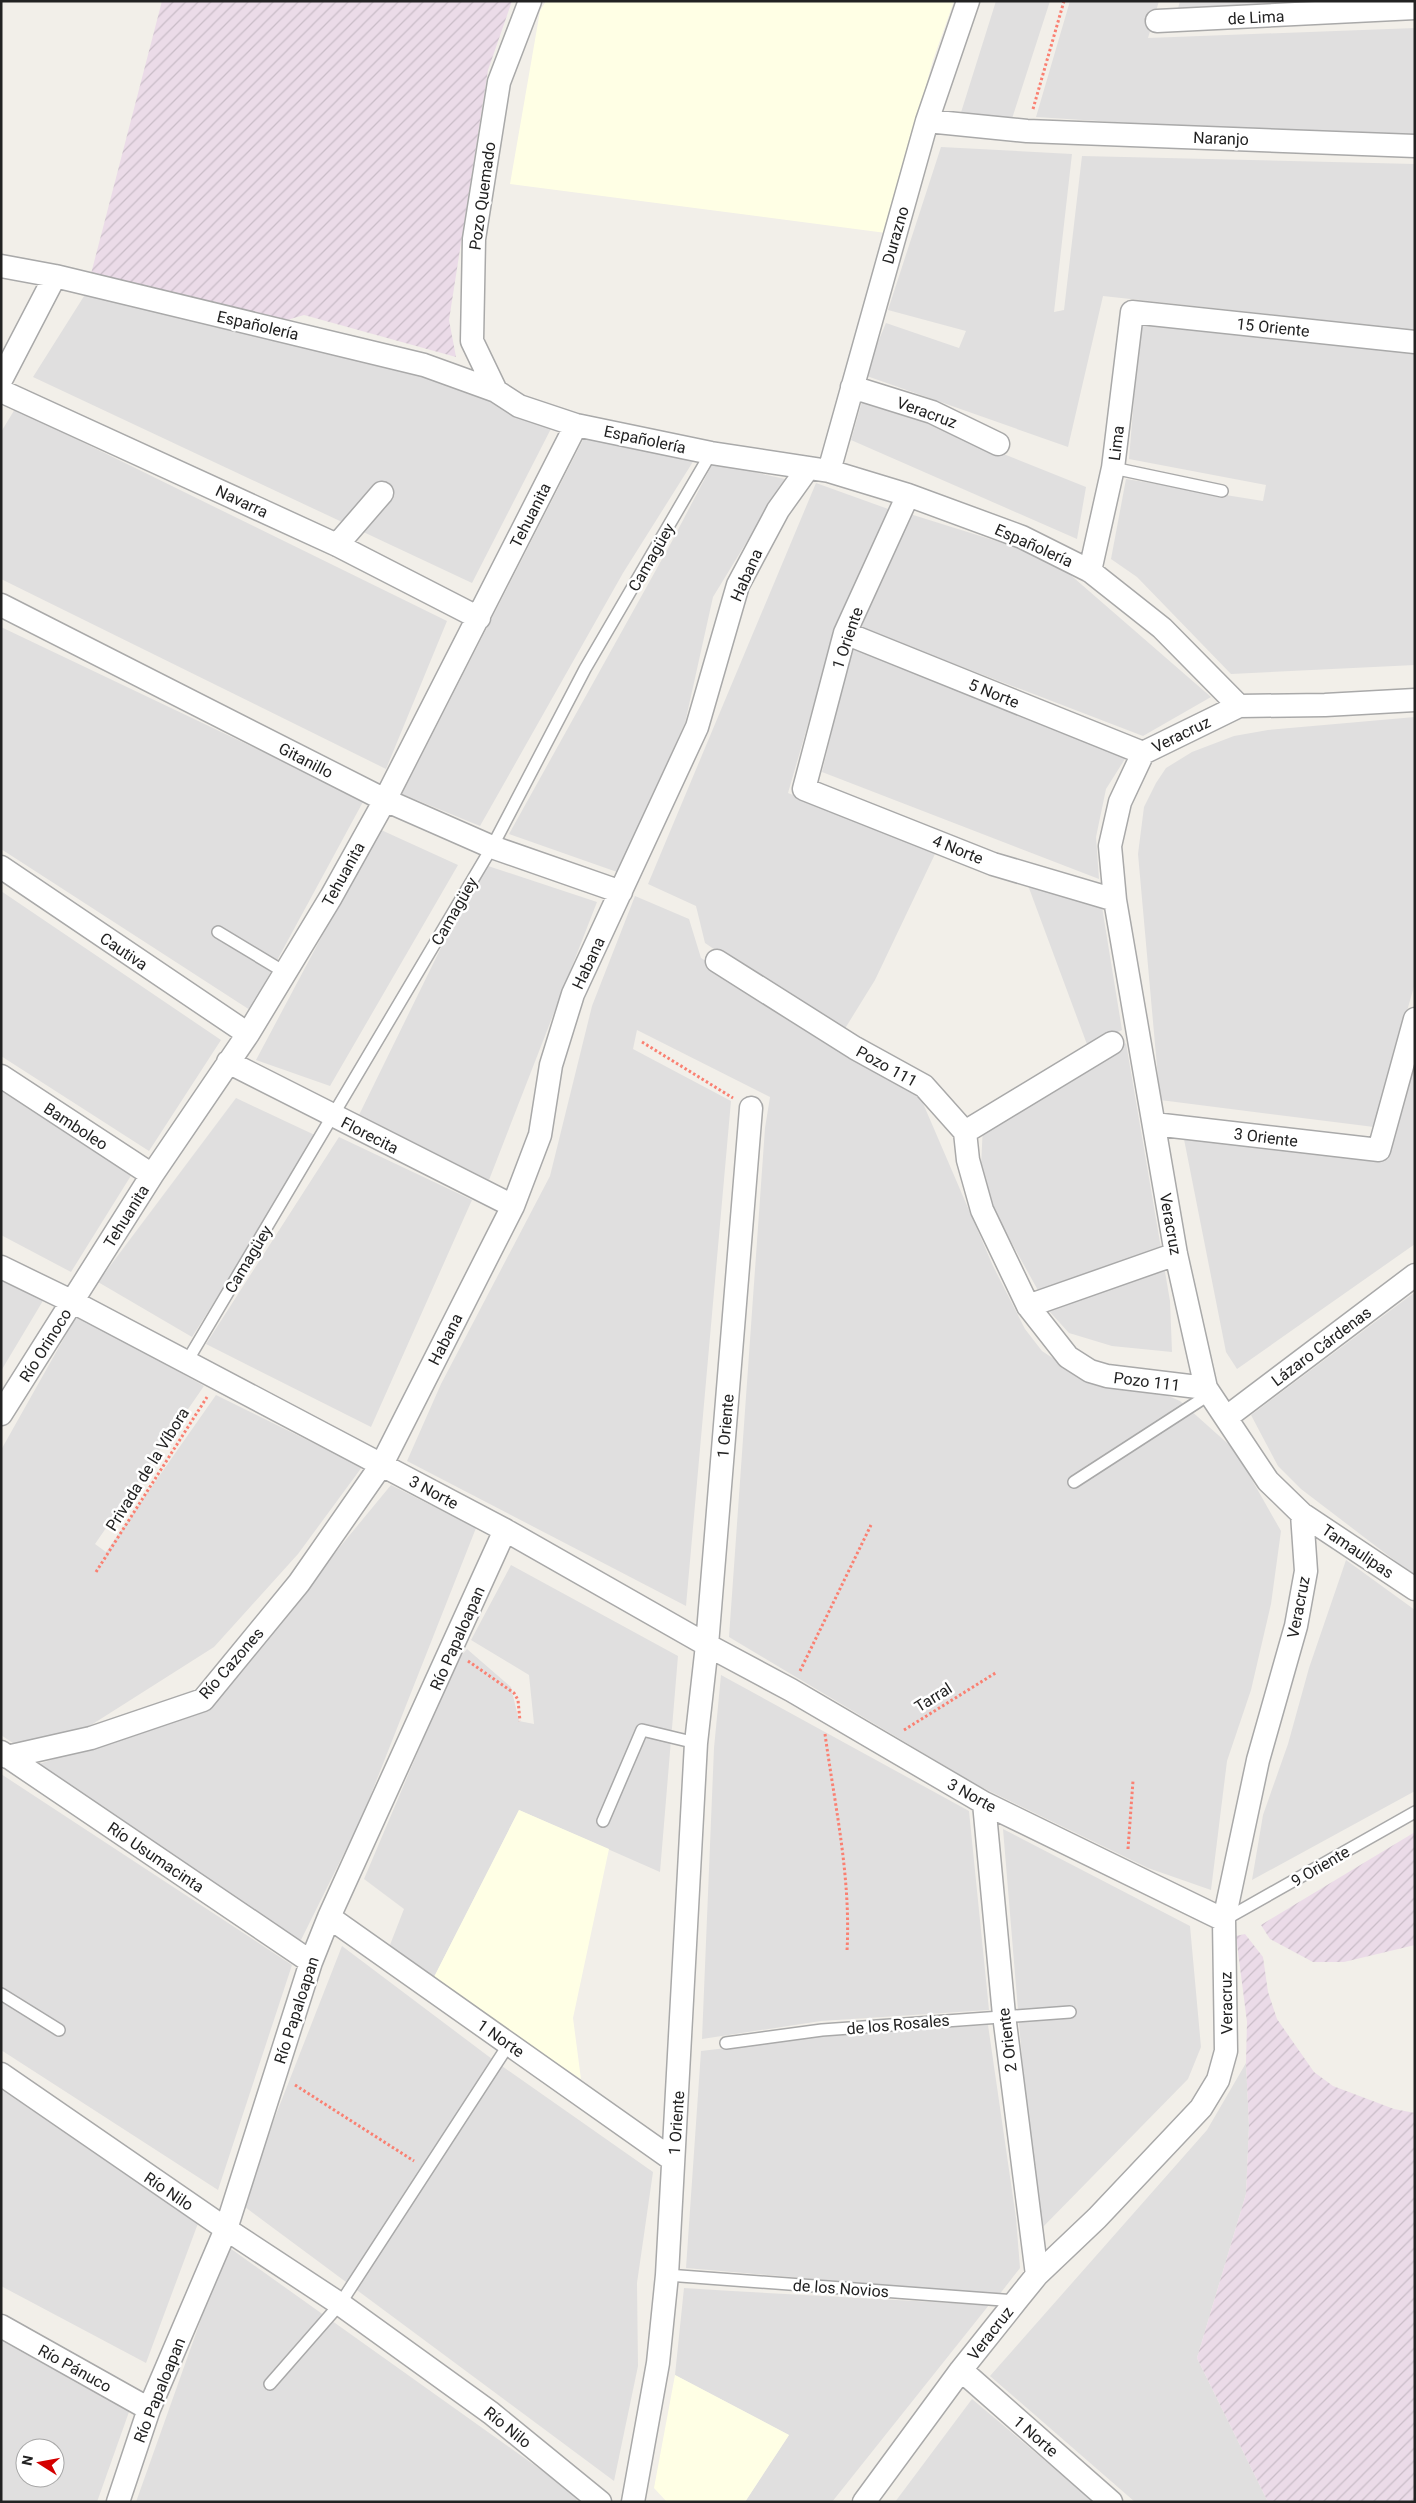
<svg xmlns="http://www.w3.org/2000/svg" width="1416" height="2503" viewBox="0 0 1416 2503" font-family="Roboto,sans-serif">
	<style>
		.residential { fill: #e0dfdf; fill-rule: evenodd }
		.industrial { fill: url(#industrial-furrows) }
		.education { fill: #ffffe5 }
		.lines { fill: none; stroke-linecap: round; stroke-linejoin: round }
		.lane-casing { stroke: #a9a9a9; stroke-width: 14 }
		.street-casing { stroke: #a9a9a9; stroke-width: 25 }
		.path { stroke: #fa8072; stroke-width: 3; stroke-dasharray: 2.5 2.5; stroke-linecap: butt }
		.lane { stroke: #fff; stroke-width: 11 }
		.street { stroke: #fff; stroke-width: 22 }
		.labels { text-anchor: middle; stroke-width: 5; stroke-linejoin: round; paint-order: stroke }
		.street-label { font-size: 16px; fill: #222; stroke: #fff }
	</style>
	<defs>
		<pattern id="industrial-furrows" width="10" height="10" patternUnits="userSpaceOnUse" patternTransform="scale(1.25)"><rect width="10" height="10" fill="#ebdbe8"/><path d="M-1 1l2-2M0 10L10 0M9 11l2-2" fill="none" stroke="#c9bcc7"/></pattern>
	</defs>
	<rect width="100%" height="100%" fill="#f2efe9"/>
	<path class="residential" d="M996,1H1050L1009,128L958,122Z
		M1070,1H1159L1148,38L1415,28V141L1036,117Z
		M1180,1H1347L1177,12Z
		M941,147L1072,154L1054,312L1064,310L1082,156L1415,164V330L1103,296L1068,447L864,375L886,323L959,348L966,331L888,310Z
		M86,293L280,322L558,415L472,583L33,377Z
		M1140,324L1415,351V665L1231,674L1137,577L1111,559L1126,479L1263,501L1266,485L1129,459Z
		M863,398L1086,487L1077,539L851,440Z
		M15,409L447,621L386,769L1,579V432Z
		M589,428L701,449L623,573L480,826L402,794Z
		M713,463L785,479L713,597L685,723L617,872L509,834L671,543Z
		M816,483L891,510L835,631L788,793L935,854L875,980L841,1035L705,943L696,906L648,884Z
		M910,514L1051,558L1211,697L1143,736L861,628Z
		M1,627L364,800L250,1010L1,849Z
		M852,647L1130,751L1106,789L1096,837L1099,879L822,772Z
		M1415,717V983L1374,1127L1160,1100L1138,854L1144,807L1156,783L1166,768L1192,752L1234,736L1268,730Z
		M379,829L458,865L330,1086L256,1060Z
		M482,864L597,902L489,1180L359,1115Z
		M1026,880L1102,907L1122,1030L1088,1047Z
		M1,891L221,1040L149,1151L1,1056Z
		M635,896L689,919L701,958L919,1094L993,1266L1025,1329L1042,1351L1066,1367L1148,1387L1180,1401L1235,1450L1281,1531L1271,1604L1251,1690L1227,1761L1211,1890L1148,1868L977,1785L729,1637L765,1128L770,1097L637,1030L633,1049L731,1101L686,1606L407,1461L441,1384L550,1176L592,1006Z
		M1126,1043L1170,1301L1172,1352L1112,1346L1069,1333L1050,1312L989,1202L981,1167L983,1125Z
		M1415,1059V1244L1237,1369L1226,1352L1181,1124L1389,1144Z
		M1,1089L132,1174L71,1272L1,1235Z
		M236,1098L319,1137L192,1337L98,1282Z
		M339,1137L472,1200L371,1427L206,1344Z
		M1,1271L47,1294L1,1371Z
		M1415,1292V1576L1301,1489L1278,1466L1251,1415Z
		M77,1315L204,1386L95,1544L106,1552L216,1395L362,1467L298,1554L214,1647L88,1727L23,1750L1,1735V1450Z
		M391,1485L476,1528L362,1817L300,1942L36,1765L207,1708Z
		M1346,1560L1415,1610V1791L1252,1880L1263,1815L1288,1744L1309,1668Z
		M511,1565L678,1656L660,1872L519,1810L432,1981L388,1950L404,1909L364,1879L456,1662L467,1649L511,1687L519,1721L534,1724L529,1675L471,1640Z
		M721,1675L969,1811L989,2010L821,2021L702,2039L714,1748Z
		M1,1774L292,1965L218,2190L1,2050Z
		M1003,1829L1190,1926L1201,2047L1188,2079L1041,2229L1024,2083Z
		M342,1946L492,2059L653,2172L637,2283L638,2366L614,2481L241,2204Z
		M988,2025L1016,2218L1020,2268L999,2295L686,2268L701,2051L834,2035Z
		M1246,2063L1249,2126L1246,2194L1197,2358L1268,2502H1135L990,2376L1207,2130Z
		M1,2084L200,2218L146,2363L1,2286Z
		M227,2246L579,2497L575,2502H136Z
		M684,2288L732,2291L989,2305L832,2502H745L789,2435L675,2375Z
		M1,2325L135,2395L97,2502H1ZM25,2448H55V2478H25Z
		M972,2399L1094,2502H895Z"/>
	<path class="industrial" d="M162,1H512L488,70L449,320L456,357L304,315L280,322L86,293Z
		M1415,1832V1945L1344,1962H1313L1270,1939L1261,1925Z
		M1245,1934L1263,1957L1268,1992L1277,2019L1314,2072L1333,2086L1394,2109L1415,2113V2502H1268L1197,2358L1246,2194L1249,2126L1246,2063L1247,2022L1236,1936Z"/>
	<path class="education" d="M546,1H954L933,60L886,233L510,184L540,11Z
		M519,1810L609,1849L573,2018L581,2079L432,1981Z
		M675,2375L789,2435L745,2502H667L654,2488Z"/>
	<g class="lines">
		<g class="lane-casing">
			<path id="lane" d="M1113,468L1222,491
				M218,932L286,973
				M186,1363L492,847L585,669L711,453
				M1074,1482L1210,1394
				M603,1821L642,1730L696,1743
				M1224,1920L1415,1812
				M1,1994L59,2030
				M726,2043L822,2030L1070,2012
				M667,2275L1016,2301
				M270,2384L340,2304L509,2044"/>
		</g>
		<g class="street-casing">
			<path id="street" d="M1157,21L1415,8
				M927,121L1027,131L1415,146
				M1,266L55,276L424,365L496,391L519,406L576,425L711,453L829,471L908,495L1022,537L1090,571L1162,628L1239,706
				M1,380L55,276
				M852,387L932,412L998,444
				M1,391L337,545L479,618
				M496,391L472,341L474,239L499,82L530,1
				M829,471L927,121L968,1
				M908,495L845,633L804,789L993,864L1115,900
				M337,545L382,493
				M1090,571L1113,468L1132,312L1415,342
				M1,605L385,800L492,847L621,892
				M845,633L1143,753
				M1,867L248,1034
				M717,961L855,1048L924,1086L965,1132L968,1160L982,1210L1028,1306L1068,1357L1090,1371L1107,1376L1206,1388
				M228,1062L513,1206
				M1,1076L152,1175
				M1154,1124L1379,1150L1415,1019
				M965,1132L1112,1043
				M1,1267L73,1302L505,1530L707,1645L791,1690L984,1803L1224,1920
				M1028,1306L1176,1254
				M1,1414L152,1175L248,1034L331,897L385,800L576,425
				M1227,1417L1415,1275
				M1302,1514L1415,1589
				M1,1752L311,1962
				M7,1757L91,1738L203,1700L299,1583L382,1464L513,1206L540,1135L551,1065L573,994L697,727L738,585L778,510L808,468
				M984,1803L1004,2015L1037,2275
				M329,1917L673,2160
				M1,2074L226,2229L340,2304L491,2413L600,2502
				M1,2326L149,2409
				M961,2370L1111,2502
				M118,2502L149,2409L226,2229L311,1962L329,1917L505,1530
				M633,2502L658,2363L667,2275L696,1743L707,1645L751,1108
				M864,2502L961,2370L1016,2301L1037,2275L1097,2218L1201,2108L1218,2080L1226,2051L1224,1920L1258,1760L1296,1626L1306,1571L1302,1514L1268,1481L1206,1388L1176,1254L1115,900L1110,846L1120,802L1143,753L1239,706L1325,705L1415,700"/>
		</g>
		<path class="path" d="M1033,109L1064,1
			M642,1042L733,1098
			M96,1572L207,1397
			M468,1661L514,1693L518,1700L520,1721
			M800,1671L871,1525
			M904,1730L997,1672
			M825,1734C835,1807 851,1877 847,1951
			M1128,1849L1133,1781
			M295,2085L414,2161"/>
		<use href="#lane" class="lane"/>
		<use href="#street" class="street"/>
	</g>
	<g class="labels">
		<g class="street-label">
			<text transform="translate(1256 17) rotate(-3)" y="6">de Lima</text>
			<text transform="translate(1221 138) rotate(2)" y="6">Naranjo</text>
			<text transform="translate(482 196) rotate(-82)" y="6">Pozo Quemado</text>
			<text transform="translate(895 235) rotate(-74)" y="6">Durazno</text>
			<text transform="translate(258 325) rotate(13)" y="6">Españolería</text>
			<text transform="translate(1273 327) rotate(6)" y="6">15 Oriente</text>
			<text transform="translate(927 412) rotate(20)" y="6">Veracruz</text>
			<text transform="translate(645 439) rotate(12)" y="6">Españolería</text>
			<text transform="translate(1116 443) rotate(-83)" y="6">Lima</text>
			<text transform="translate(242 501) rotate(25)" y="6">Navarra</text>
			<text transform="translate(530 515) rotate(-63)" y="6">Tehuanita</text>
			<text transform="translate(1034 545) rotate(24)" y="6">Españolería</text>
			<text transform="translate(651 557) rotate(-60)" y="6">Camagüey</text>
			<text transform="translate(746 575) rotate(-66)" y="6">Habana</text>
			<text transform="translate(847 638) rotate(-71)" y="6">1 Oriente</text>
			<text transform="translate(994 693) rotate(22)" y="6">5 Norte</text>
			<text transform="translate(1181 734) rotate(-26)" y="6">Veracruz</text>
			<text transform="translate(306 760) rotate(27)" y="6">Gitanillo</text>
			<text transform="translate(958 849) rotate(22)" y="6">4 Norte</text>
			<text transform="translate(343 874) rotate(-61)" y="6">Tehuanita</text>
			<text transform="translate(454 911) rotate(-60)" y="6">Camagüey</text>
			<text transform="translate(124 951) rotate(34)" y="6">Cautiva</text>
			<text transform="translate(588 963) rotate(-65)" y="6">Habana</text>
			<text transform="translate(887 1066) rotate(29)" y="6">Pozo 111</text>
			<text transform="translate(76 1126) rotate(33)" y="6">Bamboleo</text>
			<text transform="translate(370 1135) rotate(27)" y="6">Florecita</text>
			<text transform="translate(1266 1137) rotate(7)" y="6">3 Oriente</text>
			<text transform="translate(126 1216) rotate(-58)" y="6">Tehuanita</text>
			<text transform="translate(1171 1224) rotate(80)" y="6">Veracruz</text>
			<text transform="translate(248 1259) rotate(-59)" y="6">Camagüey</text>
			<text transform="translate(445 1339) rotate(-63)" y="6">Habana</text>
			<text transform="translate(45 1345) rotate(-58)" y="6">Río Orinoco</text>
			<text transform="translate(1321 1346) rotate(-37)" y="6">Lázaro Cárdenas</text>
			<text transform="translate(1147 1381) rotate(7)" y="6">Pozo 111</text>
			<text transform="translate(725 1426) rotate(-85)" y="6">1 Oriente</text>
			<text transform="translate(147 1469) rotate(-58)" y="6">Privada de la Víbora</text>
			<text transform="translate(434 1492) rotate(28)" y="6">3 Norte</text>
			<text transform="translate(1358 1551) rotate(34)" y="6">Tamaulipas</text>
			<text transform="translate(1298 1607) rotate(-79)" y="6">Veracruz</text>
			<text transform="translate(457 1638) rotate(-66)" y="6">Río Papaloapan</text>
			<text transform="translate(231 1663) rotate(-49)" y="6">Río Cazones</text>
			<text transform="translate(933 1697) rotate(-32)" y="6">Tarral</text>
			<text transform="translate(972 1795) rotate(29)" y="6">3 Norte</text>
			<text transform="translate(156 1857) rotate(34)" y="6">Río Usumacinta</text>
			<text transform="translate(1320 1866) rotate(-30)" y="6">9 Oriente</text>
			<text transform="translate(1226 2003) rotate(-91)" y="6">Veracruz</text>
			<text transform="translate(296 2010) rotate(-72)" y="6">Río Papaloapan</text>
			<text transform="translate(898 2024) rotate(-5)" y="6">de los Rosales</text>
			<text transform="translate(501 2038) rotate(35)" y="6">1 Norte</text>
			<text transform="translate(1007 2040) rotate(-97)" y="6">2 Oriente</text>
			<text transform="translate(676 2123) rotate(-86)" y="6">1 Oriente</text>
			<text transform="translate(169 2191) rotate(34)" y="6">Río Nilo</text>
			<text transform="translate(841 2288) rotate(4)" y="6">de los Novios</text>
			<text transform="translate(990 2333) rotate(-52)" y="6">Veracruz</text>
			<text transform="translate(75 2368) rotate(29)" y="6">Río Pánuco</text>
			<text transform="translate(159 2390) rotate(-68)" y="6">Río Papaloapan</text>
			<text transform="translate(508 2427) rotate(39)" y="6">Río Nilo</text>
			<text transform="translate(1036 2436) rotate(41)" y="6">1 Norte</text>
		</g>
	</g>
	<rect width="1416" height="2503" fill="none" stroke="#222222" stroke-width="5"/>
	<g transform="translate(40 2463) rotate(281)"><circle r="24" fill="#ffffff" stroke="#a7a7a7"/>
	<path d="M0-4L9 19L0 12L-9 19Z" fill="#d40000"/>
	<text y="-8" font-size="14" font-weight="bold" text-anchor="middle" fill="#222222">N</text>
	</g>
</svg>
